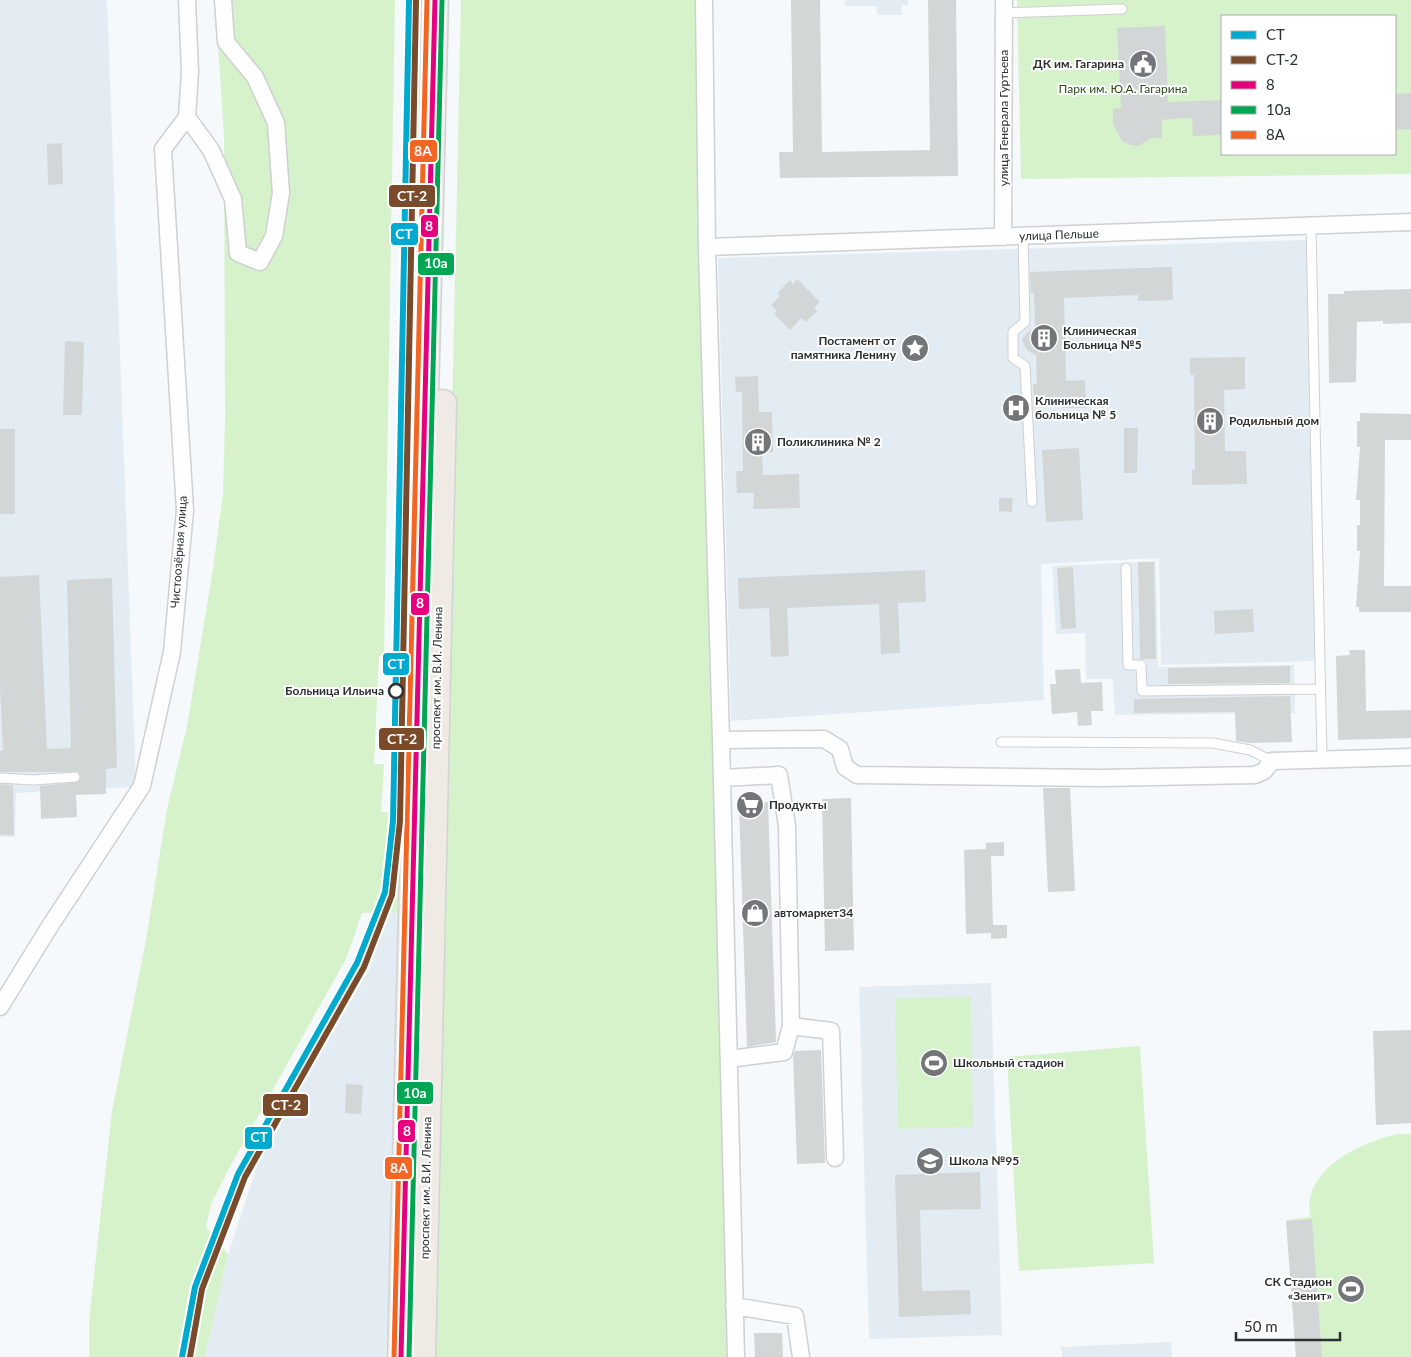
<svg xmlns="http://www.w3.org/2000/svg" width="1411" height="1357" viewBox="0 0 1411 1357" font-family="Lato,sans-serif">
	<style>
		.built { fill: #e3ecf2 }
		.green { fill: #d6f2ca; fill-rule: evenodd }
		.building { fill: #d3d6d7 }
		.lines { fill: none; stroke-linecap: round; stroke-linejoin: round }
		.service-casing { stroke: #ced0d2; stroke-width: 11 }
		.minor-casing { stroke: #ced0d2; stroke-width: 19 }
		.primary-casing { stroke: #d2d3d4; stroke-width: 29 }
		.service { stroke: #fefefe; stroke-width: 9 }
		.minor { stroke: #fefefe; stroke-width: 16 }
		.primary { stroke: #efeae3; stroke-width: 26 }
		.bus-1-casing { stroke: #fff; stroke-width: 9 }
		.bus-2-casing { stroke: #fff; stroke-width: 9 }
		.bus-3-casing { stroke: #fff; stroke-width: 9 }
		.bus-1 { stroke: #e5007d; stroke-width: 5 }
		.bus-2 { stroke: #00a651; stroke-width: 5 }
		.bus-3 { stroke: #f26522; stroke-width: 5 }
		.rail-1-casing { stroke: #fff; stroke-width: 10 }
		.rail-2-casing { stroke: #fff; stroke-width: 10 }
		.rail-1 { stroke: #00a9ce; stroke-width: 6 }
		.rail-2 { stroke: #7a4b2a; stroke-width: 6 }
		.stop-dot { fill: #fff; stroke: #2d3031; stroke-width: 2.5 }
		.labels { text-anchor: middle; stroke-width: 4; stroke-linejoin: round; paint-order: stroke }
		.poi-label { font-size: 12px; font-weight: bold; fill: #2d3031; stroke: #fff; text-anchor: start }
		.park-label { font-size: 12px; fill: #2a4a16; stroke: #fff }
		.street-label { font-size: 12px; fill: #2d3031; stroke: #fff }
		.stop-label { font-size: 12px; font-weight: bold; fill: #2d3031; stroke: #fff; text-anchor: end }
		.line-badge { stroke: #fff; stroke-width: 2 }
		.badge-label { font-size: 14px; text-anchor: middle; font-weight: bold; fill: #fff }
	</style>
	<rect width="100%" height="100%" fill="#f6f9fb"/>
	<path class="built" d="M0,0H107L136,787L16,793L15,837H0Z
		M845,0H908V5H901L902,15H877V6H845Z
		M1306,240L1316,661L1161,665L1159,558L1041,564L1044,700L731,721L718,258Z
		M1156,561L1158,667L1294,665L1295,713L1115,715L1113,679H1086L1085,633L1056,634L1052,566Z
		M403,912L386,1357H205L228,1254L258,1163L371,966L384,913Z
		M991,983L1002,1335L869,1339L859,987Z
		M1171,1342L1172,1357H1062L1061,1347Z"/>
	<path class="green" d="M215,0H395L384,655L379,656L374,764H384L381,812L408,814L403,912L362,913L346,959L233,1161L211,1204L206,1227L228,1254L205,1357H89V1321L112,1111L146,940L167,809L187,726L213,569L223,494L225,418L224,136Z
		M461,0H698L730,1357H434L435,1204Z
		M1017,0H1411V174L1021,179ZM1222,16H1395V154H1222Z
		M971,997L973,1127L898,1129L895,998Z
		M1140,1046L1154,1263L1019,1271L1007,1057Z
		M1397,1134H1411V1357H1296L1287,1220L1310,1217C1310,1211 1308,1204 1310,1198C1319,1161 1365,1142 1397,1134Z"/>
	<path class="building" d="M791,0H820L822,152L930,150L928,0H956L958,176L780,178L779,152H793Z
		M1165,26L1168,102L1222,100V135L1193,136L1192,118L1170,119L1162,120V138H1152L1138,146L1130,145L1122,141L1113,124V109L1121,108L1117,28Z
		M1411,93V129L1395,130V94Z
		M62,143L63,184L48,185L47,144Z
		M1172,267L1173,300L1138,301V295L1064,298L1066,381L1085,380L1086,408H1062V402L1034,403L1033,384H1037L1036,355L1027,350L1022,340L1026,334L1035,327L1034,293H1031L1030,272Z
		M797,279L820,302L814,308L817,311L806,322L801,318L790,330L774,314L777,311L771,305L780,296L777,293L790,280L793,284Z
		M1411,289V323L1383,324V321L1357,322L1356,382L1329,383L1328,294H1344V291Z
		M65,341L84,342L82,415H63Z
		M1245,357V389L1224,390L1225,451H1246L1247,484L1192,485V470H1195L1194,375H1190V358Z
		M758,376L759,412H772L773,452H762L763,475L799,474L800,508L753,509L754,493H737L736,471H743L742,392H736L735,377Z
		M1360,413L1411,414V440H1385L1384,586H1411V612H1359V607H1356L1360,551H1357V525H1360V500H1356L1360,447H1357V421H1360Z
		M1124,428H1138L1137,473H1124Z
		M0,429H15V514H0Z
		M1079,448L1083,520L1046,522L1042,450Z
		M999,498H1013L1012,512L999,511Z
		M1138,562H1154L1156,659H1140Z
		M1073,567L1076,628L1061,629L1057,568Z
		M925,570L926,602L898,603L900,653L881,654L879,604L787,608L789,656L771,657L769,608L739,609L738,578Z
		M39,575L47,749L71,748L67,580L112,578L117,768L106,769V794L76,795L77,817L41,819L40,786L78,782L81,777L78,772H0V751L3,750L0,687V577Z
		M1253,609L1254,632L1215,634L1214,611Z
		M1349,650H1365L1366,711L1411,710V738L1338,740L1336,656L1350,655Z
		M1290,666V683L1168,684V668Z
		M1080,669L1081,683L1102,682L1103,711H1091L1092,725L1078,726L1077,712L1052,714L1050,684H1056L1055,670Z
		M1290,696L1292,742L1249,743L1236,741L1235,712L1134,713V699Z
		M0,784L13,785L14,835H0Z
		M1043,788H1070L1075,891L1048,892Z
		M851,798L854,950L825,951L822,799Z
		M768,802L776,1042L747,1047L739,804Z
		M1004,842V856H991L993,925H1007V938L991,939V933L966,934L964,850L986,849V843Z
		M1411,1030V1123L1376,1125L1373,1031Z
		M821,1050L825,1163L797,1164L793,1056L795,1051Z
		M346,1084L363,1085L361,1114L345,1113Z
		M980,1172L981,1209L920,1210L922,1291L970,1290L971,1314L899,1317L895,1175Z
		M1312,1219L1322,1357H1296L1286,1221Z
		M754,1333H782L783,1357H755Z"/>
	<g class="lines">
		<g class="service-casing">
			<path id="service" d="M1004,13L1122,9
				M1311,226L1322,760
				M1023,236L1025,322L1013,332V358L1025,366L1032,502
				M1126,568L1128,665H1141L1142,691L1320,689
				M1001,742L1213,743L1250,750L1272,761
				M0,778L33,780L75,777"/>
		</g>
		<g class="minor-casing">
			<path id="minor" d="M704,0L707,247L721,740L736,1357
				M187,117L211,150L233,199L238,253L260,262L274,236L281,193L276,123L255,77L226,42L223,0
				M1003,237L1004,0
				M707,247L1411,222
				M721,740L824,739L840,749L845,767L857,775L1102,778L1255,775L1264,771L1272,761L1411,757
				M722,778L779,775L787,826L791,1026L784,1052L729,1059
				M0,1007L50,926L142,786L172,652L185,510L163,149L187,117L190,72L187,0
				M791,1026L831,1031L835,1158
				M734,1306L795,1316L801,1357"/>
		</g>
		<g class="primary-casing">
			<path id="primary" d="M401,1357L435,0
				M422,1357L443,403"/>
		</g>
		<use href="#service" class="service"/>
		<use href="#minor" class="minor"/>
		<use href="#primary" class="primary"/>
		<g class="bus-1-casing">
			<path id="bus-1" d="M401,1357L435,0"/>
		</g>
		<g class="bus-2-casing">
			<path id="bus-2" d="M409,1357L442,0"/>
		</g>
		<g class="bus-3-casing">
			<path id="bus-3" d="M394,1357L427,0"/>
		</g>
		<use href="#bus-1" class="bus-1"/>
		<use href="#bus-2" class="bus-2"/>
		<use href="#bus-3" class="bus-3"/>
		<g class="rail-1-casing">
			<path id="rail-1" d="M182,1357L195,1287L238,1174L357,963L385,892L393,821L409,0"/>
		</g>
		<g class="rail-2-casing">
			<path id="rail-2" d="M190,1357L202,1289L245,1177L364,967L392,895L400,821L416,0"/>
		</g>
		<use href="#rail-1" class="rail-1"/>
		<use href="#rail-2" class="rail-2"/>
	</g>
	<defs>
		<g id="civic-disc" transform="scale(1.4375)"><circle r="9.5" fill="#737678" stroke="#fff"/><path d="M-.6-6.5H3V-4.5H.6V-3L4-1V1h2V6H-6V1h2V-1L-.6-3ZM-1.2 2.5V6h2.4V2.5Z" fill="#fff"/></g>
		<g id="building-disc" transform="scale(1.4375)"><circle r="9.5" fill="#737678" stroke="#fff"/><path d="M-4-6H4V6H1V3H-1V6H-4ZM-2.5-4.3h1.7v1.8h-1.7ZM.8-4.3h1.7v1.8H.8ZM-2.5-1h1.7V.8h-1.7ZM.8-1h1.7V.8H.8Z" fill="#fff"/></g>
		<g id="sight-disc" transform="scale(1.4375)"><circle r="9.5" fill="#737678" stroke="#fff"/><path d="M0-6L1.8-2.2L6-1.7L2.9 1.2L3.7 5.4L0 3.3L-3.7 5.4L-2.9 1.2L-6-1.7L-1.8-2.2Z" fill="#fff"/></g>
		<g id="hospital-disc" transform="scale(1.4375)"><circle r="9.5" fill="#737678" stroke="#fff"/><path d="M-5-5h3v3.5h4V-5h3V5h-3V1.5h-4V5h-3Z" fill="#fff"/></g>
		<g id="supermarket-disc" transform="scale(1.4375)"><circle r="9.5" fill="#737678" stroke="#fff"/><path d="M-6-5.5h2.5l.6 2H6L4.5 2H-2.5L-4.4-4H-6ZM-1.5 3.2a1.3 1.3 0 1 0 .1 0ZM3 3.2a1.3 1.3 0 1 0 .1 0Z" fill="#fff"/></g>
		<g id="shop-disc" transform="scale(1.4375)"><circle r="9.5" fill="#737678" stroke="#fff"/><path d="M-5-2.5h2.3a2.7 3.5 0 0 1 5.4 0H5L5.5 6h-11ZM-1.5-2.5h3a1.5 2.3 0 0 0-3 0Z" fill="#fff"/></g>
		<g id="stadium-disc" transform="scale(1.4375)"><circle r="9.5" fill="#737678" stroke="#fff"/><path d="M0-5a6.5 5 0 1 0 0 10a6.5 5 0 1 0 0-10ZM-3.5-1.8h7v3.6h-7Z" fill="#fff"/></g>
		<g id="school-disc" transform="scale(1.4375)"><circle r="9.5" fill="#737678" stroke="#fff"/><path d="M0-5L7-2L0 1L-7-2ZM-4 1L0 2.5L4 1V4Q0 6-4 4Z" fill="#fff"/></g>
	</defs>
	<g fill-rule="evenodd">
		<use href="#civic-disc" x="1143" y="64"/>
		<use href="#building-disc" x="1044" y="338"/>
		<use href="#sight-disc" x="915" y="348"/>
		<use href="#hospital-disc" x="1016" y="408"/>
		<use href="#building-disc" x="1210" y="421"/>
		<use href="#building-disc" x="758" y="442"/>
		<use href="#supermarket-disc" x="750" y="805"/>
		<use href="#shop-disc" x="755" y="913"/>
		<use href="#stadium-disc" x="934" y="1063"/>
		<use href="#school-disc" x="930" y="1161"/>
		<use href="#stadium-disc" x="1351" y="1289"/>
	</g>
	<circle class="stop-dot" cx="396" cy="691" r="7"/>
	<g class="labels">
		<g class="poi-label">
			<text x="1124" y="68" text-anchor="end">ДК им. Гагарина</text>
			<text x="1063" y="335">Клиническая<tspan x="1063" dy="14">Больница №5</tspan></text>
			<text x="896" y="345" text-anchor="end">Постамент от<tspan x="896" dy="14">памятника Ленину</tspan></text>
			<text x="1035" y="405">Клиническая<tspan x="1035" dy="14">больница № 5</tspan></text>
			<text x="1229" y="425">Родильный дом</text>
			<text x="777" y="446">Поликлиника № 2</text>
			<text x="769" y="809">Продукты</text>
			<text x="774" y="917">автомаркет34</text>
			<text x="953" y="1067">Школьный стадион</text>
			<text x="949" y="1165">Школа №95</text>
			<text x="1332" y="1286" text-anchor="end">СК Стадион<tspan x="1332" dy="14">«Зенит»</tspan></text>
		</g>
		<g class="park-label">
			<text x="1123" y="93">Парк им. Ю.А. Гагарина</text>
		</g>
		<g class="street-label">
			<text transform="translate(1004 118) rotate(-90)" y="4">улица Генерала Гуртьева</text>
			<text transform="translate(1059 235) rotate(-2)" y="4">улица Пельше</text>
			<text transform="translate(179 552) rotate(-86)" y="4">Чистоозёрная улица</text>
			<text transform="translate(437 678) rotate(-89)" y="4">проспект им. В.И. Ленина</text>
			<text transform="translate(426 1188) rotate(-89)" y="4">проспект им. В.И. Ленина</text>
		</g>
		<g class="stop-label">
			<text x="384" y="695">Больница Ильича</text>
		</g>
	</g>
	<g class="line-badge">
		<rect x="409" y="139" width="29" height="24" rx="5" fill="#f26522"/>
		<rect x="388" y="184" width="48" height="24" rx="5" fill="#7a4b2a"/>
		<rect x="420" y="214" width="19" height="24" rx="5" fill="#e5007d"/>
		<rect x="390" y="222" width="29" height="24" rx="5" fill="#00a9ce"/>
		<rect x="417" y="252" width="38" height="24" rx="5" fill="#00a651"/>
		<rect x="410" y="592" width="20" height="24" rx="5" fill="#e5007d"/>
		<rect x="382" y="652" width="28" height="24" rx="5" fill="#00a9ce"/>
		<rect x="378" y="727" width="47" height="24" rx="5" fill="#7a4b2a"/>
		<rect x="396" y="1081" width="38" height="24" rx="5" fill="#00a651"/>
		<rect x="262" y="1093" width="47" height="24" rx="5" fill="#7a4b2a"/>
		<rect x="397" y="1119" width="19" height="24" rx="5" fill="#e5007d"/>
		<rect x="244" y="1126" width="29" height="24" rx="5" fill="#00a9ce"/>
		<rect x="384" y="1156" width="29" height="24" rx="5" fill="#f26522"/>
	</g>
	<g class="badge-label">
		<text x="423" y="156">8А</text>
		<text x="412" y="201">СТ-2</text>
		<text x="429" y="231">8</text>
		<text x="404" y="239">СТ</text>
		<text x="436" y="268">10а</text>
		<text x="420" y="608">8</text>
		<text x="396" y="669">СТ</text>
		<text x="402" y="744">СТ-2</text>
		<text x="415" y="1098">10а</text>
		<text x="286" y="1110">СТ-2</text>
		<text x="407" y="1136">8</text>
		<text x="259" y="1142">СТ</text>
		<text x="399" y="1173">8А</text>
	</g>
	<rect x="1221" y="15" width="175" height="140" fill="#ffffff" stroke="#abacad"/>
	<rect x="1231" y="31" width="25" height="8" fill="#00a9ce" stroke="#abacad"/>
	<text x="1266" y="40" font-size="15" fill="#2d3031">СТ</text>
	<rect x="1231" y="56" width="25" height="8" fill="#7a4b2a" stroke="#abacad"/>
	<text x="1266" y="65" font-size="15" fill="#2d3031">СТ-2</text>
	<rect x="1231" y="81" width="25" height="8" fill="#e5007d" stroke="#abacad"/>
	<text x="1266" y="90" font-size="15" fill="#2d3031">8</text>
	<rect x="1231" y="106" width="25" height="8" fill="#00a651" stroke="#abacad"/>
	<text x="1266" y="115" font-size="15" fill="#2d3031">10а</text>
	<rect x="1231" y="131" width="25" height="8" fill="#f26522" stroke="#abacad"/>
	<text x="1266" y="140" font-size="15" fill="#2d3031">8А</text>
	<path d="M1236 1332v8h104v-8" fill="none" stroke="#2d3031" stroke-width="2.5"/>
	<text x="1244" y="1332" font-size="15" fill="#2d3031" stroke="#ffffff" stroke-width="4" paint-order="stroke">50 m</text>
</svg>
